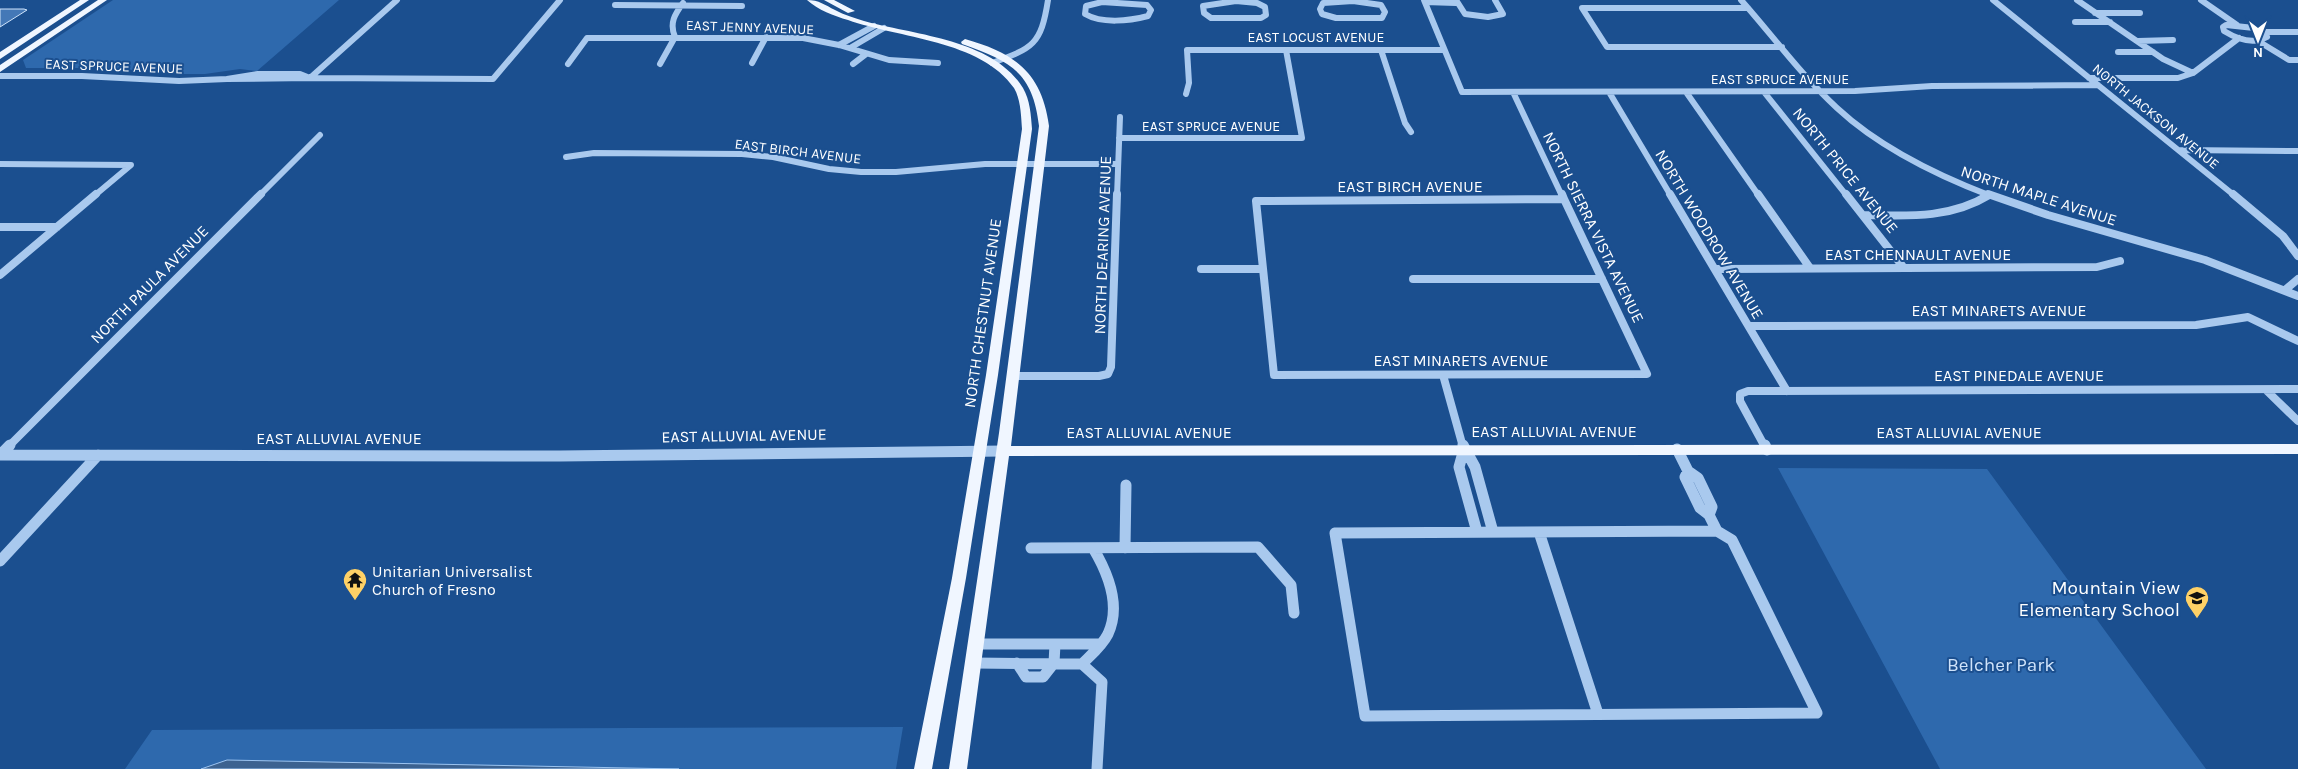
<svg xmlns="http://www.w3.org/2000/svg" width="2298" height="769" viewBox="0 0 2298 769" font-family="Karla,sans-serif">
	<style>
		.green { fill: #2e69ad }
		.water { fill: #3c6290; stroke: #9cc4f0 }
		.building { fill: #4478b7; stroke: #cfe3fa }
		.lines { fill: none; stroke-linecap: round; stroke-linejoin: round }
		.minor-far2 { stroke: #a9c9ee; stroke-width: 6 }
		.minor-far1 { stroke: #a9c9ee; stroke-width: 8 }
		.minor { stroke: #a9c9ee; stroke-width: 11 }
		.major { fill: #f0f6ff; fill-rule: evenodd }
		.labels { text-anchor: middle; stroke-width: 4; stroke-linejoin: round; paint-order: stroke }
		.far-street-label { font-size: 14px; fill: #fff; stroke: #1b4f8f }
		.street-label { font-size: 16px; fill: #fff; stroke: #1b4f8f }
		.poi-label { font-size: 16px; fill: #fff; stroke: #1b4f8f; text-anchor: start }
		.near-poi-label { font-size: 19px; fill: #fff; stroke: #1b4f8f; text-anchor: end }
		.near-park-label { font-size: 19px; fill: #cfe3fa; stroke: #1b4f8f }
	</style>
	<rect width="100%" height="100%" fill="#1b4f8f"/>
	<path class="green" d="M113,0H339L257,71L240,69L205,74H181L108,68H26L23,60Z
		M1778,468L1987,469L2206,769H1940Z
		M903,727L896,769H125L152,730Z"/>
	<path class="water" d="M227,760L679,769H201Z"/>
	<path class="building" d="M0,9H24L27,10L0,27Z"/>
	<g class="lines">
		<path class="minor-far2" d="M397,0L310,78L493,79L560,0
			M1424,0L1462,92L1855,91L1932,86L2098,85
			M1456,0L1465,14L1488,17L1503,14L1495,0
			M1741,0C1773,36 1801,75 1837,108C1880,148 1936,175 1991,196
			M1993,0L2235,196
			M2077,0L2163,59L2193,73
			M2201,0L2237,25
			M1236,1L1257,3L1265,7L1266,15L1261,18H1211L1204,13L1203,6Z
			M1353,1L1381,5L1385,12L1382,18H1336L1322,14L1320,9L1323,3Z
			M1102,2L1147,5L1151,10L1148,16C1129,21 1102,24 1085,14L1086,6Z
			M1425,2L1456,3
			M615,5L742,6
			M1748,8H1582L1607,47H1782
			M2095,13H2140
			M2075,22H2110
			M2226,25L2254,28L2267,37C2253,45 2237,39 2224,31L2223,27Z
			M2263,32H2298
			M2138,41L2173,40
			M2258,41L2289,60H2298
			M839,45L874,26
			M850,48L884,28
			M1381,50L1405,123L1411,132
			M2118,52H2153
			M752,63L766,37
			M992,63C1033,48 1041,45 1048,0
			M568,64L587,38H803L839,45L889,60L938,63
			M660,64L675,37C669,23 675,14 683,3
			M853,64L866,54
			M258,74H300L310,78L227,79Z
			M0,76H82L179,81L227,79
			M2089,78H2178L2193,73L2239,38
			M1513,92L1562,196
			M1609,92L1671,196
			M1686,92L1759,196
			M1764,92L1847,196
			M1186,94L1189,83L1187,50H1444
			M1119,138H1302L1286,50
			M2179,150L2298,151
			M566,157L594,153L742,154L773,157L829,169L861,172H896L985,164H1118
			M0,164L131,165L94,196
			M259,196L320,135
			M1117,196L1120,117"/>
		<path class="minor-far1" d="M1562,194L1564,199
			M1670,194L1787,391
			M1758,194L1810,268
			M1846,194L1904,268
			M1988,194L2048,215L2205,260L2298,296
			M2233,194L2283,236L2298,256
			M1564,199L1647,374L1274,375L1256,201Z
			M1863,215C1907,216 1950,219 1989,195
			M0,227H57
			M1201,269H1262
			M1716,269L2097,267L2120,261
			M0,275L96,194
			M1413,279H1602
			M2285,290L2298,279
			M1749,326L2196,325L2248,317L2298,341
			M1443,375L1463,447
			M1013,376H1099L1108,374L1111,367L1117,194
			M2266,390L2298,421
			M8,447L261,194
			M1765,447L1740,401V394L1748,391L2298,389"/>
		<path class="minor" d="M1463,445L1475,467L1493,532
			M1765,445L1767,450
			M1464,449L1459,467L1477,532
			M1677,449L1688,471L1698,478L1712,507L1709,515
			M0,455L560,456L1004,451
			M0,455L10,445
			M1688,471L1685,477L1700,508L1709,515L1717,531
			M1717,531L1732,540L1817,713L1365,716L1335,533Z
			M1539,532L1598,714
			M1031,548L1258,547L1291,585L1294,613
			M1125,548L1126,485
			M0,561L98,455
			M977,644H1101
			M974,663L1082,664L1102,682L1097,769
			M1017,663L1026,677H1043L1054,663L1055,644
			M1082,664C1091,655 1102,646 1108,634C1121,606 1108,573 1093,548"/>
		<path class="major" d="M80,0H89L0,59V52Z
			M98,0H107L0,72V65Z
			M807,0C819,0 825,5 835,10C844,15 855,18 864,21C914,35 993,39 1023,88C1030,100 1031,115 1032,129L998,375L966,578L932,769H914L952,578L986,375L1022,129C1021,116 1021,100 1014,88C981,40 898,38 848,20C834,16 818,10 807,0Z
			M824,0H834L855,11L848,13Z
			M965,39C1015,53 1042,73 1049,126L1011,446L2298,444V454L1009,456L967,769H949L999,433L1039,126C1033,72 1010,61 962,44L961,42Z"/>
	</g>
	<defs>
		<g id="temple-pin" transform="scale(1.25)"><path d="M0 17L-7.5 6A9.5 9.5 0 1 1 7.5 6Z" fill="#ffd166" stroke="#1b4f8f"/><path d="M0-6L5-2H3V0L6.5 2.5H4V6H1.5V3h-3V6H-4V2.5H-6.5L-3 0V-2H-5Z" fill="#111"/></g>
		<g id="school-pin" transform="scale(1.25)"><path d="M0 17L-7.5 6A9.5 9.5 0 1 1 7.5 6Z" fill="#ffd166" stroke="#1b4f8f"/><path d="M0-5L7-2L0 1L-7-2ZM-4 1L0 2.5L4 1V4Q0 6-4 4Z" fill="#111"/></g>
	</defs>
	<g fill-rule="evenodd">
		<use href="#temple-pin" x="355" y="580"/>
		<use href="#school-pin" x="2197" y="598"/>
	</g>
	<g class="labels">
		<g class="far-street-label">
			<text transform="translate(750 27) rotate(2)" y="5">EAST JENNY AVENUE</text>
			<text x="1316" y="42">EAST LOCUST AVENUE</text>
			<text transform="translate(114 66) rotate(2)" y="5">EAST SPRUCE AVENUE</text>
			<text x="1780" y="84">EAST SPRUCE AVENUE</text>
			<text transform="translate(2156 116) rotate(39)" y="5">NORTH JACKSON AVENUE</text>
			<text x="1211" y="131">EAST SPRUCE AVENUE</text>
			<text transform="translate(798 151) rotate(7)" y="5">EAST BIRCH AVENUE</text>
		</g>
		<g class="street-label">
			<text transform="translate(1846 170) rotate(51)" y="6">NORTH PRICE AVENUE</text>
			<text x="1410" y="192">EAST BIRCH AVENUE</text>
			<text transform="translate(2039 195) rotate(18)" y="6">NORTH MAPLE AVENUE</text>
			<text transform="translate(1594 227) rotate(64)" y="6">NORTH SIERRA VISTA AVENUE</text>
			<text transform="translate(1710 234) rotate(59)" y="6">NORTH WOODROW AVENUE</text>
			<text transform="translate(1102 245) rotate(-88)" y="6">NORTH DEARING AVENUE</text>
			<text x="1918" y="260">EAST CHENNAULT AVENUE</text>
			<text transform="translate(149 284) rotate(-45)" y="6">NORTH PAULA AVENUE</text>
			<text x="1999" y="316">EAST MINARETS AVENUE</text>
			<text transform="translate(982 313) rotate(-82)" y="6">NORTH CHESTNUT AVENUE</text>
			<text x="1461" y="366">EAST MINARETS AVENUE</text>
			<text x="2019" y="381">EAST PINEDALE AVENUE</text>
			<text x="1554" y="437">EAST ALLUVIAL AVENUE</text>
			<text x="1149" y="438">EAST ALLUVIAL AVENUE</text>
			<text x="1959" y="438">EAST ALLUVIAL AVENUE</text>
			<text transform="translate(744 435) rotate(-1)" y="6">EAST ALLUVIAL AVENUE</text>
			<text x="339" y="444">EAST ALLUVIAL AVENUE</text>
		</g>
		<g class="poi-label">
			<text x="372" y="577">Unitarian Universalist<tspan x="372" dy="18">Church of Fresno</tspan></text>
		</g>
		<g class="near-poi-label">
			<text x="2180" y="594">Mountain View<tspan x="2180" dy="22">Elementary School</tspan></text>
		</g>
		<g class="near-park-label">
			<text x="2001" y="671">Belcher Park</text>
		</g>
	</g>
	<g transform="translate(2258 40) rotate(180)" stroke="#1b4f8f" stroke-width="4" paint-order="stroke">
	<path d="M0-4L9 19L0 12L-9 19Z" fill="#ffffff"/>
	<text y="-8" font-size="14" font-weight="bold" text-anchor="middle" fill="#ffffff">N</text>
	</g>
</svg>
